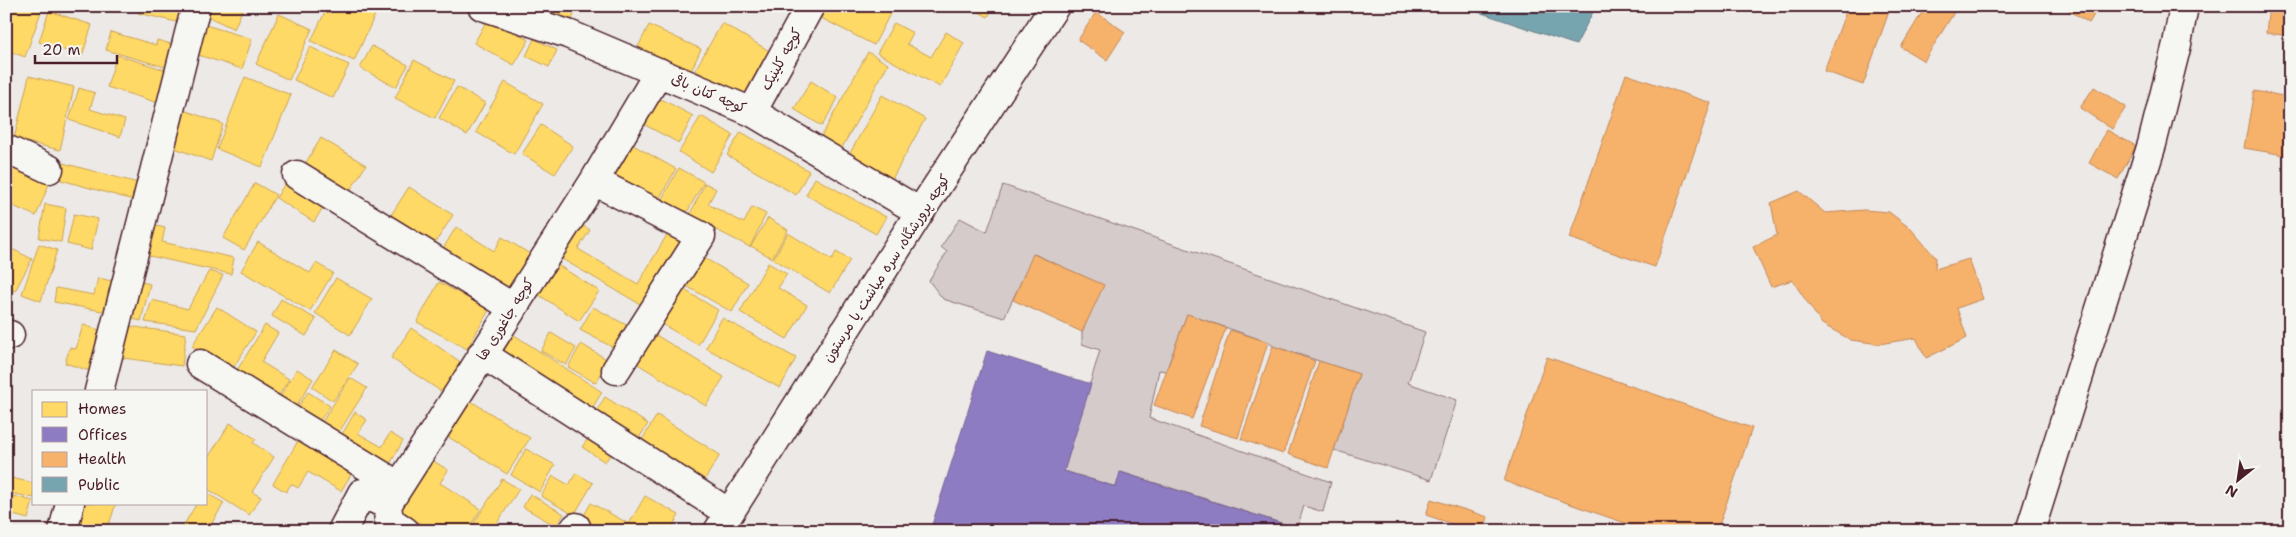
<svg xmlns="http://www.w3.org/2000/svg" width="2296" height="537" viewBox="0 0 2296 537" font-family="'Shantell Sans','Playpen Sans Arabic',sans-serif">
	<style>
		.green { fill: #d4cbca; stroke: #8f757a }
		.homes { fill: #ffd966; stroke: #c9a154 }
		.offices { fill: #8e7cc3; stroke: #7a6095 }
		.health { fill: #f6b26b; stroke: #c28658 }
		.public { fill: #76a5af; stroke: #697d87 }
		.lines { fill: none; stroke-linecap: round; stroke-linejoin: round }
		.minor-casing { stroke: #4a1f2b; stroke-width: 31 }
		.minor { stroke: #f6f6f2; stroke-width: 28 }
		.labels { text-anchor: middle; stroke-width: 5; stroke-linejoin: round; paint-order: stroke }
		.street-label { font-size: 14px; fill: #4a1f2b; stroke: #f6f6f2 }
	</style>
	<rect width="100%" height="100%" fill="#ece9e6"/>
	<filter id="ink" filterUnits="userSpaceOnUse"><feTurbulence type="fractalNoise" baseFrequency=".02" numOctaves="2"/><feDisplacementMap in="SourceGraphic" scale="10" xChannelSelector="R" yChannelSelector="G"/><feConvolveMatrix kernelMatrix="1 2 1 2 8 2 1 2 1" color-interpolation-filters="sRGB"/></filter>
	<g filter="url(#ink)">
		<path class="green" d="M1003,185L1425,332L1408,383L1457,400L1431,480L1334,450L1359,374L1273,346L1268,342L1187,314L1166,371L1159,370L1149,418L1331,482L1323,512L1304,506L1297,528L1121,472L1116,487L1064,471L1100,350L1082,344V332L1103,285L1034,254L1004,318L943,299L929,281L947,252L941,247L960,218L987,232Z"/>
		<path class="homes" d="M6,6H43L25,57L6,50Z
			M140,6H185L181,23L138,13Z
			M199,6H244L234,29L197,11Z
			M328,6H379L354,61L311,41Z
			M529,6H578L567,30L527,11Z
			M828,6H894L874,45L821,18Z
			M968,6H994L988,17Z
			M49,11L92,25L82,56L39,42Z
			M279,14L312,29L289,80L256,64Z
			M489,17L529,40L514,65L474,43Z
			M199,23L252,39L242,69L189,52Z
			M722,23L776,55L748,102L695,70Z
			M894,23L913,33L907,44L931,57L946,32L964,43L940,87L877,53Z
			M649,25L701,49L691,71L638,47Z
			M111,32L156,45L157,40L178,46L172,69L106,50Z
			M534,39L557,50L549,67L526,56Z
			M372,46L408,65L396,87L360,68Z
			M310,47L349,65L333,98L294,80Z
			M868,52L888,64L838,155L817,144Z
			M117,55L172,72L162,104L107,87Z
			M414,60L454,81L435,118L395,98Z
			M29,76L74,87L60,150L14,139Z
			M245,77L291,95L262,167L217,149Z
			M811,81L838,98L822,126L794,109Z
			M505,82L543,104L514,154L476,132Z
			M457,87L485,103L467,135L439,118Z
			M79,88L95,93L90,109L125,120L120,137L69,120Z
			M882,95L925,119L892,179L849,155Z
			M659,98L693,116L679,143L645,125Z
			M178,108L223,124L211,161L166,145Z
			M701,116L733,135L711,172L679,152Z
			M541,125L573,146L555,174L522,154Z
			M741,132L809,171L796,195L727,155Z
			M321,138L366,165L345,199L300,172Z
			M633,145L676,169L655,206L612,181Z
			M6,160L51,179L36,216L6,203Z
			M59,162L138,183L133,200L54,178Z
			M679,168L704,182L685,216L660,202Z
			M815,178L886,217L876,234L806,195Z
			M287,180L325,204L314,222L276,198Z
			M255,183L276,195L244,250L223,238Z
			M705,183L716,189L708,204L744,223L752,207L766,214L750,247L689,216Z
			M409,187L453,215L430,251L386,223Z
			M45,204L66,208L61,242L39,238Z
			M74,214L98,219L91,250L67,244Z
			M768,218L788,230L772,258L751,246Z
			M577,222L590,230L578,249L638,284L671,228L686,237L645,307L557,256Z
			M148,224L165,228L162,242L234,258L231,274L141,254Z
			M456,227L494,251L502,237L530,254L503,297L438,257Z
			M788,233L832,260L836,252L850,260L830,293L773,259Z
			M258,242L310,273L316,263L333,273L310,311L241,271Z
			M39,244L57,250L41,301L22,294Z
			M6,246L32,259L15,291L6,287Z
			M697,254L748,283L732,312L681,283Z
			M553,262L599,291L579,321L533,291Z
			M768,263L787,274L778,288L807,305L787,339L740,312Z
			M209,271L223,275L196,329L145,322L152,300L188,309Z
			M98,278L112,281L107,312L54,302L56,288L94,295Z
			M336,278L372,299L350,335L315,313Z
			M131,279L150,284L141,321L121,316Z
			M439,282L489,310L467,349L417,322Z
			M676,285L718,310L698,345L655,320Z
			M281,299L316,319L306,336L272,316Z
			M217,307L256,332L231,371L192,346Z
			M593,307L630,327L618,350L580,330Z
			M722,318L796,358L780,388L706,348Z
			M83,325L103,331L90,371L65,363L70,347L76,349Z
			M120,325L186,334L182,366L116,357Z
			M265,325L278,333L261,362L289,379L278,397L236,372Z
			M411,328L462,363L442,392L391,358Z
			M505,329L602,392L588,415L490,352Z
			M646,329L724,377L706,406L628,358Z
			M551,333L576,348L566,365L541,351Z
			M581,344L608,360L596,383L568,367Z
			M336,350L358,364L333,401L312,387Z
			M297,369L313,379L291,415L275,405Z
			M350,378L367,388L334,440L317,430Z
			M308,392L330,406L313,430L292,416Z
			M461,395L530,438L507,474L439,431Z
			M605,397L648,424L635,444L593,417Z
			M355,412L367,420L358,433L382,447L390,433L403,441L386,471L337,443Z
			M657,415L720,455L700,487L637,448Z
			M230,423L256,439L253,443L274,457L252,492L261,497L249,515L206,488V461Z
			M592,433L615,448L605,462L582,447Z
			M302,434L356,466L341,491L308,472L298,488L291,484L286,492L273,484Z
			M526,449L555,465L540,492L511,475Z
			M427,457L448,470L440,483L481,509L467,531H432L395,508Z
			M576,473L593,483L574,515L541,496L553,476L569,485Z
			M6,477L34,483V498L6,492Z
			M502,479L519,489L492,531H469Z
			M206,493L224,503L207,531H186L182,528L197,503H206Z
			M6,494L33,501L28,519L6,513Z
			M530,494L564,514L556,526L523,507Z
			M645,496L679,515L670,531H591L579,524L591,503L629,524Z
			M77,503H116L107,531H68Z"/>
		<path class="offices" d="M987,351L1091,384L1064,471L1116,487L1120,472L1305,531H930Z"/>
		<path class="health" d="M1848,6H1891L1863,85L1824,71Z
			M1926,6H1958L1924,61L1901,47Z
			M2062,6H2099L2089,23Z
			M2269,6H2290V36L2266,33Z
			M1096,12L1125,32L1107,60L1078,40Z
			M1626,74L1711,103L1655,267L1569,238Z
			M2094,87L2126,107L2112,129L2080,108Z
			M2254,91L2290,97V156L2244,148Z
			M2107,130L2136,146L2118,179L2089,163Z
			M1799,191L1825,213L1864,210L1889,212L1911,229L1936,258L1935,269L1969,259L1983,299L1957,308L1967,338L1926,358L1916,338L1879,344L1851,340L1822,324L1792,280L1771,287L1753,247L1777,235L1771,203Z
			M1033,254L1104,285L1082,332L1013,300Z
			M1187,314L1226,328L1192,419L1154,405Z
			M1230,330L1268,342L1238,438L1199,426Z
			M1273,346L1315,361L1283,454L1241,439Z
			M1547,357L1752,428L1717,531H1648L1504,481Z
			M1319,361L1359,374L1328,468L1288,454Z
			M1431,499L1488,517L1484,531H1473L1426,515Z"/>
		<path class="public" d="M1461,6H1596L1576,45Z"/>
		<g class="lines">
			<g class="minor-casing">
				<path id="minor" d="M482,6L568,34L752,112L920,212
					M752,112L810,6
					M6,149L49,169
					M297,175L512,307
					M594,181L701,236L616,370
					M6,334L10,335
					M482,354L729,513
					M200,364L399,486
					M99,391L196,6
					M387,505L389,520L405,531
					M63,531L70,503
					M342,531L362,493L387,505L594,181L659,72
					M573,531L576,527
					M718,531L920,212L1055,6
					M2030,531L2152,144L2177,44L2184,6"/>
			</g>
			<use href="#minor" class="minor"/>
		</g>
	</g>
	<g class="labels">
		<g class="street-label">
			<text transform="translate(781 59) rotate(-61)" y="5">کوچه کلینیک</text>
			<text transform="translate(709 93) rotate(23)" y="5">کوچه کتان بافی</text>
			<text transform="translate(886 268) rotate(-57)" y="5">کوچه پرورشگاه، سره میاشت یا مرستون</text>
			<text transform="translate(505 319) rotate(-58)" y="5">کوچه جاغوری ها</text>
		</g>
	</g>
	<rect width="2296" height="537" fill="none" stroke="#f6f6f2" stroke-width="25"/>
	<rect x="12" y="12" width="2271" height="512" fill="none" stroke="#4a1f2b" stroke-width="2" filter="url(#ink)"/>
	<rect x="32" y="390" width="175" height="115" fill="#f6f6f2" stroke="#b1a0a2"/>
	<rect x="42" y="402" width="25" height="15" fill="#ffd966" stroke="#b1a0a2"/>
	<text x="78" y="414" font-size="15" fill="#4a1f2b">Homes</text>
	<rect x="42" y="427" width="25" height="15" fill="#8e7cc3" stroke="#b1a0a2"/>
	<text x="78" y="440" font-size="15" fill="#4a1f2b">Offices</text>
	<rect x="42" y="452" width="25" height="15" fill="#f6b26b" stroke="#b1a0a2"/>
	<text x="78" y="464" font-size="15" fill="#4a1f2b">Health</text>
	<rect x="42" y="477" width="25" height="15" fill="#76a5af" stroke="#b1a0a2"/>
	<text x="78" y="490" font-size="15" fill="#4a1f2b">Public</text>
	<g transform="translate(2238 480) rotate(210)" stroke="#f6f6f2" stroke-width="4" paint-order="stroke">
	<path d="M0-4L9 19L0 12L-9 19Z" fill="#4a1f2b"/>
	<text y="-8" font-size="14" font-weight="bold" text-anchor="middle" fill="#4a1f2b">N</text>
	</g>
	<path d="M35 55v8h82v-8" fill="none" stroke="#4a1f2b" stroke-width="2.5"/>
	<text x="42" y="55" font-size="15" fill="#4a1f2b" stroke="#f6f6f2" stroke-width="4" paint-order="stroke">20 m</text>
</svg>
